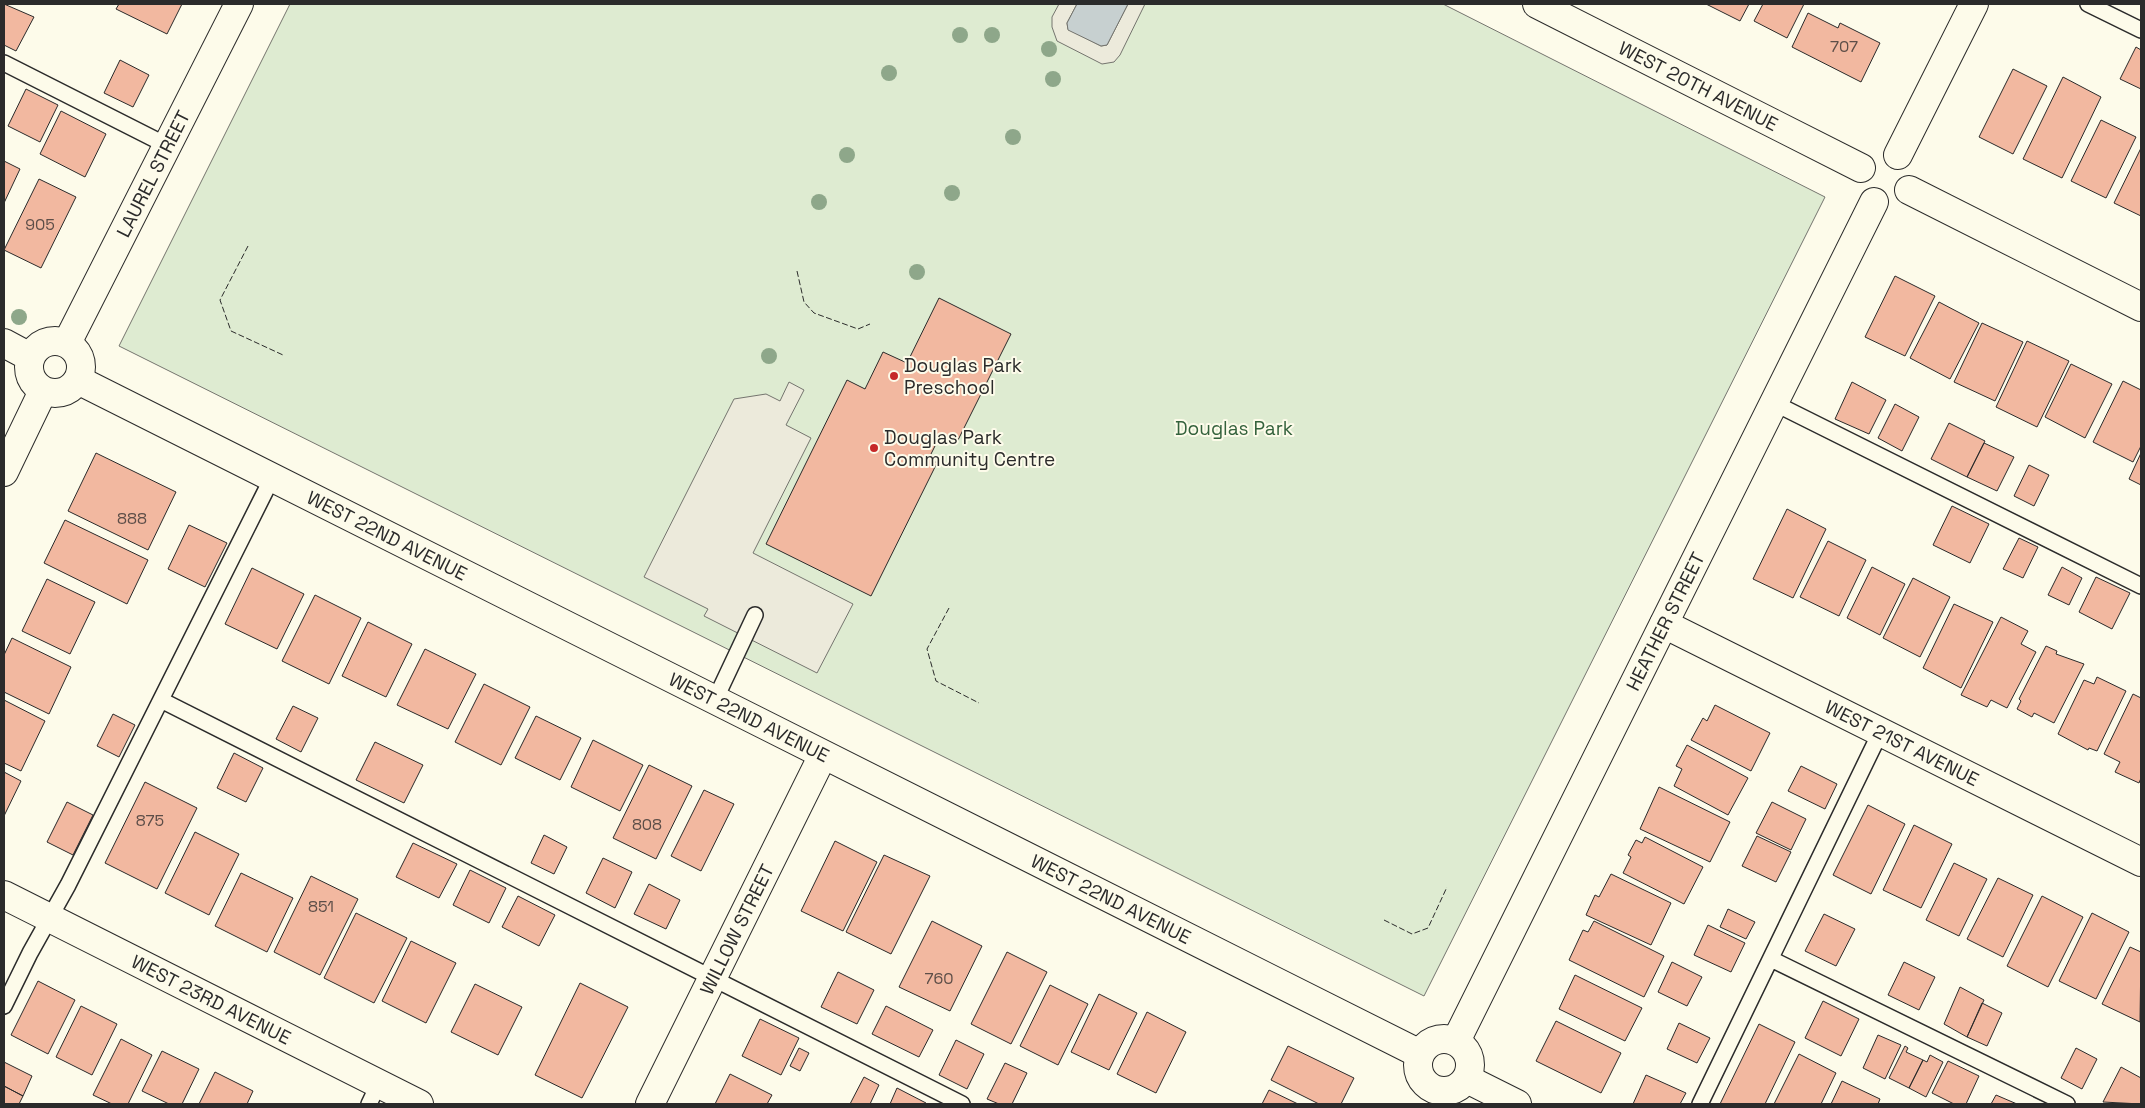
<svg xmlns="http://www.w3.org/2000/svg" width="2145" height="1108" viewBox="0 0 2145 1108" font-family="'Space Grotesk',sans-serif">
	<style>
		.green { fill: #deebd1; stroke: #74746e }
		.parking { fill: #eceadb; stroke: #74746e }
		.water { fill: #c7d0d0; stroke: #74746e }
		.building { fill: #f2b8a0; stroke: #2b2b2b }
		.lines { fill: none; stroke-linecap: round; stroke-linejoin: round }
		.lane-casing { stroke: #2b2b2b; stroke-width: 18 }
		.street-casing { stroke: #2b2b2b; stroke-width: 30 }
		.lane { stroke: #fdfbea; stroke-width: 15 }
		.street { stroke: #fdfbea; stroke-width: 28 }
		.fence { stroke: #2b2b2b; stroke-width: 1; stroke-dasharray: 6 2.5; stroke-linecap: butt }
		.tree { fill: #8ea78a }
		.poi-dot { fill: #c62828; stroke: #fdfbea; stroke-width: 2 }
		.labels { text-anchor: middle; stroke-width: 4; stroke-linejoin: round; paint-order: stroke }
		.number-label { font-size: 16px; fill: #5d4e48 }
		.street-label { font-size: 19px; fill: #2b2b2b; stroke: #fdfbea }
		.poi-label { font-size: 19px; fill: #2b2b2b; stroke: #fdfbea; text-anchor: start }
		.park-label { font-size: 19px; fill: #34623c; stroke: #fdfbea }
	</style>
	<rect width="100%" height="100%" fill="#fdfbea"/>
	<path class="green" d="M290,4H1443L1825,197L1424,996L119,346Z"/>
	<path class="parking" d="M1059,4H1077L1067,23L1068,29L1101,46L1107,45L1128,4H1145L1120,55L1114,62L1102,64L1057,41L1052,27V17Z
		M789,382L804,390L786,425L811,438L753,553L853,604L817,673L704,616L708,609L644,577L734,399L766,394L780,401Z"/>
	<path class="water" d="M1077,4H1128L1107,45L1101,46L1068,30L1067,23Z"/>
	<path class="building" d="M4,4L34,17L16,51L4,45Z
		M119,4H182L167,34L116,9Z
		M1706,4H1749L1740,21Z
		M1763,4H1804L1787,38L1754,21Z
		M1808,13L1838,28L1840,23L1880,43L1861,82L1792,47Z
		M2136,47L2141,50V89L2120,79Z
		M120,60L149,75L133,107L104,93Z
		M2013,69L2047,86L2013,154L1979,137Z
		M2063,77L2101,97L2062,178L2023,159Z
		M26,89L58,105L40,142L8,126Z
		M61,111L106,134L85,177L40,154Z
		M2101,120L2136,137L2106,198L2071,181Z
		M2141,148V216L2114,203Z
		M4,161L20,169L4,203Z
		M39,179L76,197L41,268L4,250Z
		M1895,276L1935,296L1905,356L1865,337Z
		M939,298L1011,334L956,444L940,436L929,458L937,463L871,596L766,544L847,380L865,389L883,352L907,363Z
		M1939,302L1979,323L1950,379L1910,358Z
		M1982,323L2023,342L1995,401L1954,382Z
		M2027,341L2069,361L2037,427L1996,407Z
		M2071,364L2112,384L2085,438L2045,417Z
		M2123,381L2141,390V446L2133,462L2093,442Z
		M1852,382L1886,400L1869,434L1835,419Z
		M1895,404L1919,417L1902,451L1878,438Z
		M1949,423L1985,441L1967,477L1931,459Z
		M1984,443L2014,457L1997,491L1967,477Z
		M96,453L176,492L148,550L68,511Z
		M2141,453V485L2129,479Z
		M2029,465L2049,475L2034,506L2014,496Z
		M1952,506L1989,524L1970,563L1933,545Z
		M1787,509L1826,529L1793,598L1753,579Z
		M65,520L148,560L127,604L44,563Z
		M189,525L227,543L205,587L168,569Z
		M2019,538L2038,547L2023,578L2003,569Z
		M1828,541L1866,560L1839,616L1800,597Z
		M1872,567L1905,584L1880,635L1847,618Z
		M2062,567L2082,578L2069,605L2048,595Z
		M252,568L304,594L277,649L225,624Z
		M2096,577L2130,593L2112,629L2079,612Z
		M1913,578L1950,597L1920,657L1883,638Z
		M47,579L95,602L70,654L22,631Z
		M315,595L361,618L329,684L282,661Z
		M1954,604L1993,622L1961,688L1923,668Z
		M2001,617L2028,631L2021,644L2036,652L2007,708L1991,700L1987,707L1961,695Z
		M368,622L412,644L386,697L342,676Z
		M12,638L71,667L49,714L4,692V655Z
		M2046,646L2057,651L2056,654L2084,664L2054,723L2034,713L2032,717L2017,709L2021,701L2019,699Z
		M425,649L476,674L448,729L397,705Z
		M2097,677L2126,691L2097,751L2089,748L2088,750L2058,734L2084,680L2094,684Z
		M484,684L530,707L501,765L455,742Z
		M2133,694L2141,698V778L2139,783L2115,772L2120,762L2104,754Z
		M4,700L45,721L21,771L4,763Z
		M1715,705L1770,733L1751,771L1691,740L1703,718L1707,721Z
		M293,706L318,718L301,752L276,739Z
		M113,714L135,725L119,757L97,746Z
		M536,716L581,738L560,780L515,758Z
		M593,740L643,765L620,811L571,787Z
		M375,742L423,765L404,803L356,780Z
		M1687,745L1748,778L1728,815L1674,786L1682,769L1676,766Z
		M234,753L263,768L246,802L217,788Z
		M649,765L692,786L656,859L613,838Z
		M1801,766L1837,784L1825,809L1788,791Z
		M4,772L21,781L4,816Z
		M145,782L197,808L157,889L105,863Z
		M1659,787L1730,822L1710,862L1640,829Z
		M704,790L734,804L701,871L671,856Z
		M67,802L93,815L73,855L47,842Z
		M1772,802L1806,819L1791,850L1756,833Z
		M1868,805L1905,824L1871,894L1833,875Z
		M1914,825L1952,844L1921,908L1883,890Z
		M195,832L239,854L209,915L165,893Z
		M544,835L567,847L554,874L531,863Z
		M1757,836L1791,852L1776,882L1742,866Z
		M1645,837L1703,867L1684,904L1623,873L1631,857L1628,855L1636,840L1642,843Z
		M835,841L877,862L843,931L801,911Z
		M413,843L457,864L439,898L396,877Z
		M884,855L930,876L891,954L846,932Z
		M603,858L632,872L615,908L586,893Z
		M1954,863L1987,879L1959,936L1926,920Z
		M470,870L506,888L489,923L453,905Z
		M241,873L293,898L267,952L215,926Z
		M1611,874L1671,903L1651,945L1586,915L1595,895L1599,897Z
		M311,876L358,899L320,975L274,952Z
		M1998,878L2033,895L2003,957L1967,939Z
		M649,884L680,900L666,929L634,914Z
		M518,896L555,915L539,946L502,927Z
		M2042,896L2083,917L2048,987L2007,966Z
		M1728,909L1755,922L1746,939L1720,927Z
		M356,913L407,938L374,1003L324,978Z
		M2092,913L2129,932L2096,999L2059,981Z
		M1824,914L1855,929L1836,966L1805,951Z
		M932,921L982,946L950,1011L899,987Z
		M1594,921L1664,956L1644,997L1569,960L1583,930L1588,932Z
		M1708,925L1745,943L1731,972L1694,955Z
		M411,941L456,963L426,1023L382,1001Z
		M2130,947L2141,952L2140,1022L2102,1004Z
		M1007,952L1047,972L1011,1044L971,1024Z
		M1672,962L1702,977L1687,1006L1658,992Z
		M1904,962L1935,977L1919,1010L1888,995Z
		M838,972L874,990L857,1024L821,1007Z
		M1575,975L1642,1008L1625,1041L1559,1009Z
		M38,981L75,1000L48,1054L11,1035Z
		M580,983L628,1007L582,1098L535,1075Z
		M475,984L522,1007L498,1055L451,1032Z
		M1050,985L1088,1004L1058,1065L1020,1046Z
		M1960,987L1984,1000L1967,1037L1944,1024Z
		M1099,994L1137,1013L1109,1070L1071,1052Z
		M1823,1001L1859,1019L1841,1056L1805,1038Z
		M1982,1003L2002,1013L1987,1046L1967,1037Z
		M81,1006L117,1024L92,1075L56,1057Z
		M886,1006L933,1030L919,1057L872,1034Z
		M1147,1012L1186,1032L1156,1093L1117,1074Z
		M760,1019L799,1038L781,1075L742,1056Z
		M1556,1021L1621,1053L1601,1093L1536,1061Z
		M1679,1023L1710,1038L1697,1063L1667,1049Z
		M1759,1024L1795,1042L1765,1104H1720Z
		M1878,1035L1901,1045L1885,1079L1863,1068Z
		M121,1039L152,1055L128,1104H112L93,1095Z
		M956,1040L984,1054L967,1089L939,1075Z
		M1288,1046L1354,1078L1341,1104H1319L1271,1080Z
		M1905,1046L1908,1048L1906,1052L1923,1060L1909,1088L1889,1078Z
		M799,1048L809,1053L800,1071L790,1066Z
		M2076,1048L2097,1059L2082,1089L2061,1078Z
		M162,1051L199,1069L182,1104H169L142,1091Z
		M1799,1054L1836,1073L1821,1104H1774Z
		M1930,1055L1943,1062L1926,1097L1909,1088L1923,1060L1927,1062Z
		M1948,1061L1979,1076L1966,1104H1954L1932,1093Z
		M4,1062L32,1076L23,1096L4,1086Z
		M1005,1063L1027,1073L1012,1104H999L987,1099Z
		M2121,1067L2141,1078V1104L2103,1102Z
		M215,1072L253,1091L247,1104H199Z
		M730,1074L772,1095L767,1104H715Z
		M1646,1075L1686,1093L1680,1104H1633Z
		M864,1077L879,1085L870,1104H850Z
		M1842,1081L1880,1099L1878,1104H1831Z
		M4,1086L23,1096L19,1104H4Z
		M897,1088L926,1103L925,1104H890Z
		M1269,1090L1298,1104H1262Z
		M1996,1095L2017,1104H1991Z"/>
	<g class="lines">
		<g class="lane-casing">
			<path id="lane" d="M2088,4L2141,30
				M4,63L168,146
				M1774,403L2141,586
				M161,700L962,1104
				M715,700L755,615
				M1771,959L2067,1104
				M4,1006L30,953L68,885L272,478
				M369,1104L379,1083
				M1700,1104L1880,733"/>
		</g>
		<g class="street-casing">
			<g id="street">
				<path id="s1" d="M1537,4L1861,168"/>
				<path d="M1898,155L1974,4"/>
				<path d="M1909,190L2141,307"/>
				<circle cx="55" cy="367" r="26"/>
				<path d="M4,343L30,357"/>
				<path id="s2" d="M67,343L239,4"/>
				<path id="s3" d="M78,380L1420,1054"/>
				<path d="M4,472L43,391"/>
				<path id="s4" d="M1664,624L2141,862"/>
				<path id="s5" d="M4,895L419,1104"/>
				<circle cx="1444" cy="1065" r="26"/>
				<path id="s6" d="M1456,1041L1874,202"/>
				<path d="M1467,1079L1517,1104"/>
				<path id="s7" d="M650,1104L823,755"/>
			</g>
		</g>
		<use href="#lane" class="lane"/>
		<use href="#street" class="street"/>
		<path class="fence" d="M248,246L220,300L231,331L283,355
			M797,271L804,302L814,313L858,329L870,324
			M949,608L927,649L936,681L979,703
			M1384,920L1412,934L1428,928L1447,887"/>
	</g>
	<g class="tree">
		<circle cx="960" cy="35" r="8"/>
		<circle cx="992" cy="35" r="8"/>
		<circle cx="1049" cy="49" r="8"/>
		<circle cx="889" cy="73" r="8"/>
		<circle cx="1053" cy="79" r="8"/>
		<circle cx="1013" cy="137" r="8"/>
		<circle cx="847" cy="155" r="8"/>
		<circle cx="952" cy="193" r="8"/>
		<circle cx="819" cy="202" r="8"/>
		<circle cx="917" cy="272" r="8"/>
		<circle cx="19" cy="317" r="8"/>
		<circle cx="769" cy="356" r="8"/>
	</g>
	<g class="poi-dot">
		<circle cx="894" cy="376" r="5"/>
		<circle cx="874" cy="448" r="5"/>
	</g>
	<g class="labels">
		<g class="number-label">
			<text x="1844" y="52">707</text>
			<text x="40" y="230">905</text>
			<text x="132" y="524">888</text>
			<text x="150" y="826">875</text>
			<text x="647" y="830">808</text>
			<text x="321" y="912">851</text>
			<text x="939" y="984">760</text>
		</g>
		<g class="street-label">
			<text dy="7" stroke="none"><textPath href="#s1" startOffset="181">WEST 20TH AVENUE</textPath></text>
			<text dy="7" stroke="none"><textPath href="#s2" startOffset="190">LAUREL STREET</textPath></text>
			<text dy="7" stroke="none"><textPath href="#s3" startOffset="346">WEST 22ND AVENUE</textPath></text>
			<text dy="7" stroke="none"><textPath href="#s6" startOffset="469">HEATHER STREET</textPath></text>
			<text dy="7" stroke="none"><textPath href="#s3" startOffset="751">WEST 22ND AVENUE</textPath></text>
			<text dy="7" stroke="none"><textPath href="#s4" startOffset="266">WEST 21ST AVENUE</textPath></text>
			<text dy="7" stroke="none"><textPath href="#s3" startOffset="1156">WEST 22ND AVENUE</textPath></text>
			<text dy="7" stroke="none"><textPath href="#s7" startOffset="195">WILLOW STREET</textPath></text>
			<text dy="7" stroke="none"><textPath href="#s5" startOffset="232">WEST 23RD AVENUE</textPath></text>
		</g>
		<g class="poi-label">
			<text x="904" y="372">Douglas Park<tspan x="904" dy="22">Preschool</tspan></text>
			<text x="884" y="444">Douglas Park<tspan x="884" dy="22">Community Centre</tspan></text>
		</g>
		<g class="park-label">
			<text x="1234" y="435">Douglas Park</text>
		</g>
	</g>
	<rect width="2145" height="1108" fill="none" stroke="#2b2b2b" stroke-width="10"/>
</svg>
